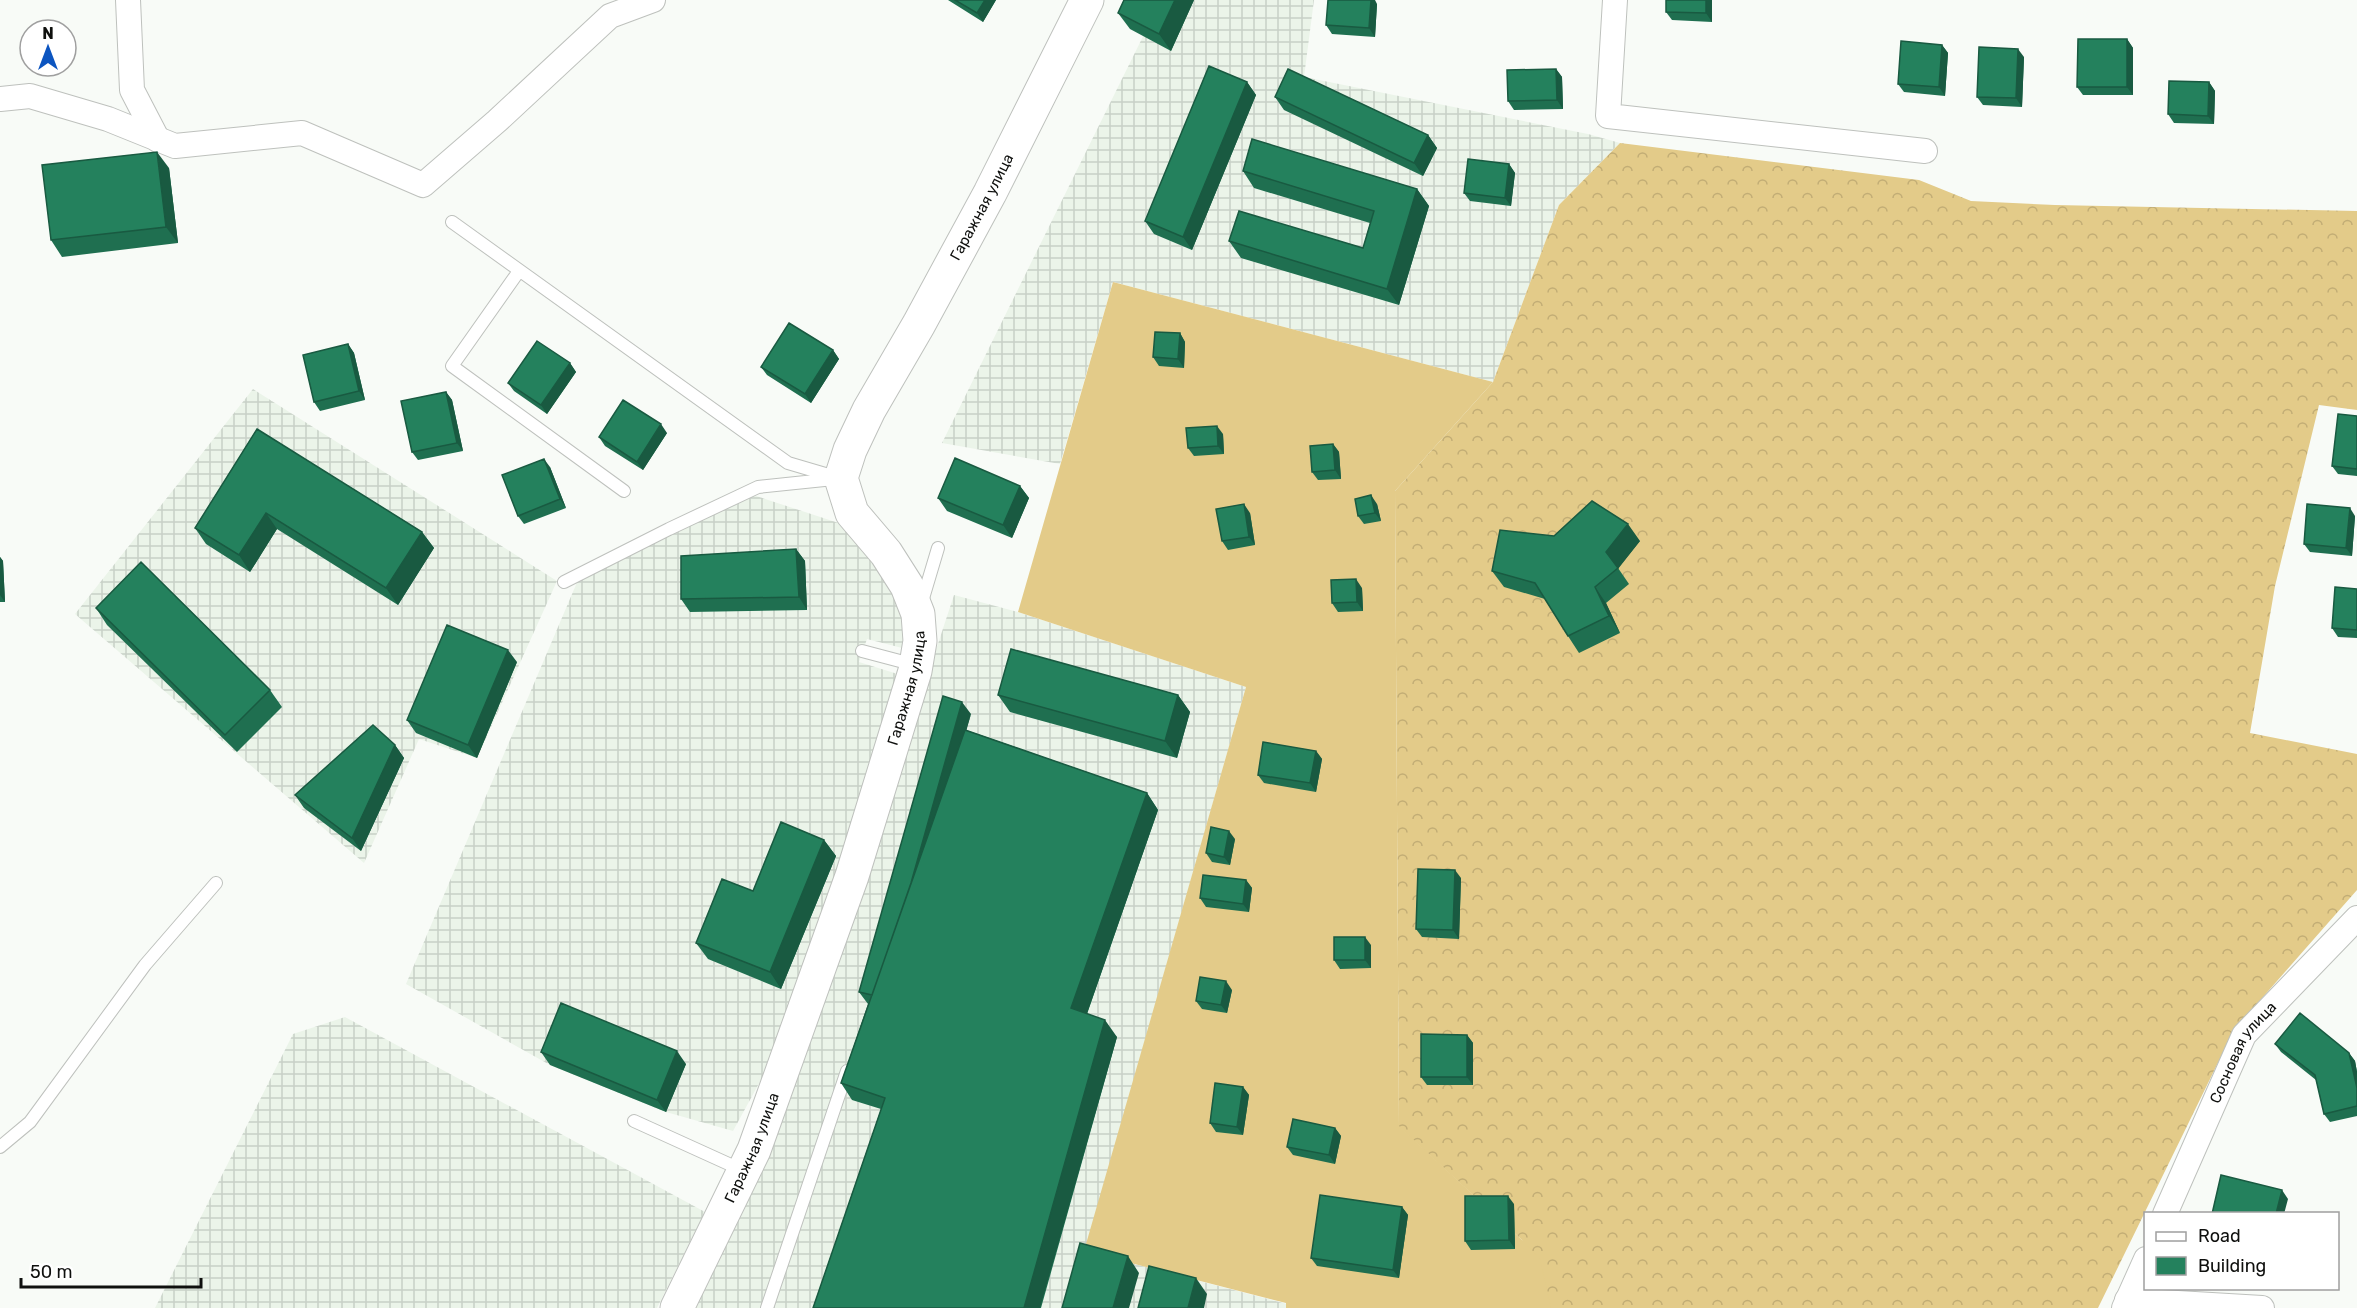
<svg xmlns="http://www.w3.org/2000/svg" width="2357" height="1308" viewBox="0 0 2357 1308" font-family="Rubik,sans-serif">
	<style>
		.industrial { fill: url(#industrial-grid) }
		.forest { fill: url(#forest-crowns) }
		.garden { fill: #e3cb89 }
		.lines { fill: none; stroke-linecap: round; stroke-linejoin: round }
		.lane-casing { stroke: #bec1bd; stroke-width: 14 }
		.street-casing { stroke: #bec1bd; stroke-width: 26 }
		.secondary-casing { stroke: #bec1bd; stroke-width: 35 }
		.lane { stroke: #fff; stroke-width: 12 }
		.street { stroke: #fff; stroke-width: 24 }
		.secondary { stroke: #fff; stroke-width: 33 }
		.wall { fill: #1f6f50 }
		.shaded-wall { fill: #195a41 }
		.building { fill: #24815d; stroke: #195a41; stroke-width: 1.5 }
		.labels { text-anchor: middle; stroke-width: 6; stroke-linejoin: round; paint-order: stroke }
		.street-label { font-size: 15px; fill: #0f100e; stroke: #fff }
	</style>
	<defs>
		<pattern id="industrial-grid" width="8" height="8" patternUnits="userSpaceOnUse" patternTransform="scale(1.5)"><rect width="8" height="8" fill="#ebf4e9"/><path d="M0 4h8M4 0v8" fill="none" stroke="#c8d0c7"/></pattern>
		<pattern id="forest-crowns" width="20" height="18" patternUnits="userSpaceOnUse" patternTransform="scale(1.5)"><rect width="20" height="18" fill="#e3cb89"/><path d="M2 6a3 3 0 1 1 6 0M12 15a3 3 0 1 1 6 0" fill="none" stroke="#c2ad75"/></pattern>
	</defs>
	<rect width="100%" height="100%" fill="#f8fbf7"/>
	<path class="industrial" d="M1161,0H1314L1304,77L1588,134L1620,143L1559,205L1493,382L1113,282L1060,464L942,443Z
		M253,389L557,581L477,758L419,739L364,863L75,614Z
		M750,494L860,530L913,613L910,650L867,639L859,662L904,676L774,1056L733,1131L666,1112L550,1065L406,984L578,580Z
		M954,595L1018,612L1246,687L1085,1251L1287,1304L1286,1308H695L773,1146Z
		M345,1017L705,1212L657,1308H155L293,1034Z"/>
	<path class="forest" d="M1620,143L1919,180L1971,201L2055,205L2357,211V410L2319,405L2275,586L2250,733L2357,754V890L2234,1030L2098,1308H1542L1522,1240L1399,1127L1395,491L1493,382L1559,205Z"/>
	<path class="garden" d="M1113,282L1493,382L1395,491L1399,1126L1522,1240L1540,1259L1551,1308H1286V1303L1084,1251L1246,687L1018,612Z"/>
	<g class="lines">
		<g class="lane-casing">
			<path id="lane" d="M452,222L788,463L839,478
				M519,271L452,366L624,491
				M564,582L669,529L758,487L834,479
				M921,605L938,548
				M862,651L915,665
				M634,1121L742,1170
				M0,1147L30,1122L145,965L216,883
				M767,1308L847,1071"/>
		</g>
		<g class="street-casing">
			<g id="street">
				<path d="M128,0L132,90L158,140"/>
				<path d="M1615,0L1608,116L1925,151"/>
				<path d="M0,99L30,96L108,119L175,146L302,133L423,185L497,121L610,16L653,0"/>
				<path id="s1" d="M2165,1214L2244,1035L2357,918"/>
				<path d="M2127,1300L2262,1308"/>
				<path d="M2124,1308L2146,1259"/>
			</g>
		</g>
		<g class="secondary-casing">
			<g id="secondary">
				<path id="s2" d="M677,1308L754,1150L852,876L915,671L920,641L918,614L907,586L886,553L852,513L841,478L850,450L869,410L919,324L990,193L1087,0"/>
			</g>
		</g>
		<use href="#lane" class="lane"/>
		<use href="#street" class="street"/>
		<use href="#secondary" class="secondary"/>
	</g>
	<path class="wall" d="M948,0H996L983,22Z
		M1124,0H1194L1171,51L1130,29L1118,13Z
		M1666,0H1712V22L1672,20L1666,12Z
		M1377,4L1375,37L1332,34L1326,25Z
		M2127,39L2133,48V95H2083L2077,87Z
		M1942,45L1948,53L1945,96L1904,92L1898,84Z
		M2024,57L2022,107L1983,105L1977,97Z
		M1556,69L1562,77L1563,109L1514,110L1508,101Z
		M1247,82L1256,95L1192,250L1154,234L1145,221Z
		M2209,82L2215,91L2214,124L2174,123L2168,114Z
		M1275,97L1428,135L1437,148L1423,176L1284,110Z
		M1509,164L1515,173L1511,206L1470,201L1464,193Z
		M169,168L178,243L62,257L51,240Z
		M1243,171L1417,189L1429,206L1399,305L1241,258L1229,241L1363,248L1370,223L1254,188Z
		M1180,333L1185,342L1184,368L1159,366L1153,357Z
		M348,344L354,353L365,400L320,411L314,402Z
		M833,350L839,359L811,403L767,375L761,367Z
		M570,363L576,372L547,414L514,391L508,383Z
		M446,392L452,400L463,451L418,460L412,452Z
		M2357,416V476L2338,474L2332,466Z
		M257,429L422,532L434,548L398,605L277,529L250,572L206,544L195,528Z
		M667,433L643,470L605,446L599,437Z
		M1223,434L1224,454L1194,456L1188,448Z
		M1333,444L1339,452L1341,479L1318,480L1312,472Z
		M550,467L566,508L524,524L518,516Z
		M1020,486L1029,498L1012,538L947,511L938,498Z
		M1377,504L1381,521L1364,524L1358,516Z
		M1250,513L1255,545L1228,550L1222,541Z
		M2355,516L2352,556L2310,552L2304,544Z
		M1554,536L1640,541L1618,568L1629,584L1606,603L1620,633L1579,653L1568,636L1545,599L1504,587L1492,571Z
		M796,549L805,561L807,610L690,612L681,599Z
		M0,557L3,561L5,602H0Z
		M1362,588L1363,611L1338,612L1332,603Z
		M2357,589V638L2338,637L2332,628Z
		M96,608L270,690L282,707L237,752L107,625Z
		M517,662L477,758L416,733L407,720Z
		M998,695H1178L1190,712L1177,758L1010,712Z
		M971,714L966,730L1147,793L1158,810L1087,1014L1117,1037L1041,1308H813L881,1109L852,1100L841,1083L868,1004L859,992Z
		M395,745L404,758L361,851L304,808L295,795Z
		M1316,751L1322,759L1316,792L1264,783L1258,775Z
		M1235,839L1230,865L1212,862L1206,853Z
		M824,840L836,856L781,989L708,959L696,943L753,891Z
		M1461,878L1459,939L1422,937L1416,929Z
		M1246,880L1252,888L1249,912L1206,907L1200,898Z
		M1371,945V968L1340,969L1334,960Z
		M1232,990L1227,1013L1202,1009L1196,1001Z
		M1467,1035L1473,1043V1085H1427L1421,1077Z
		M2275,1044L2349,1053L2355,1061L2357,1072V1116L2330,1122L2324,1114L2316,1080L2281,1052Z
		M541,1052L686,1064L666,1112L550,1065Z
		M1243,1087L1249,1095L1243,1135L1216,1132L1210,1123Z
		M1335,1128L1341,1136L1335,1164L1293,1155L1287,1147Z
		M1514,1204L1515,1249L1471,1250L1465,1241Z
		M1402,1207L1408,1215L1399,1278L1317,1266L1311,1258Z"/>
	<path class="shaded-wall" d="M985,0H996L983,22L977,13Z
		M1175,0H1194L1171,51L1159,34Z
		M1371,0H1375L1377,4L1375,37L1369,28Z
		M1706,0H1712V22L1706,13Z
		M2127,39L2133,48V95L2127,87Z
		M1942,45L1948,53L1945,96L1939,87Z
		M2018,49L2024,57L2022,107L2016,98Z
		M1556,69L1562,77L1563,109L1557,100Z
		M1247,82L1256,95L1192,250L1183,237Z
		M2209,82L2215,91L2214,124L2208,116Z
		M1428,135L1437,148L1423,176L1414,163Z
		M157,152L169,168L178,243L166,227Z
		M1509,164L1515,173L1511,206L1505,198Z
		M1417,189L1429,206L1399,305L1387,289Z
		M1180,333L1185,342L1184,368L1178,359Z
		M348,344L354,353L365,400L359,391Z
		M833,350L839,359L811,403L805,394Z
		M570,363L576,372L547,414L541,405Z
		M446,392L452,400L463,451L457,443Z
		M661,424L667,433L643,470L637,462Z
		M1217,426L1223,434L1224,454L1218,446Z
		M1333,444L1339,452L1341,479L1335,470Z
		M544,459L550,467L566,508L560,499Z
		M1020,486L1029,498L1012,538L1003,525Z
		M1371,495L1377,504L1381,521L1375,513Z
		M1244,504L1250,513L1255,545L1249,537Z
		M2350,508L2355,516L2352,556L2346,548Z
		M266,513L277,529L250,572L239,555Z
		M1628,524L1640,541L1618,569L1606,552Z
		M422,532L434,548L398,605L386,588Z
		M796,549L805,561L807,610L799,597Z
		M0,557L3,561L5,602L0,595Z
		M1356,579L1362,588L1363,611L1357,602Z
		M1595,587L1606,603L1620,633L1609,616Z
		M508,650L517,662L477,758L468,745Z
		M1178,695L1190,712L1177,758L1165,741Z
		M962,702L971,714L903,956L875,996Z
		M395,745L404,758L361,851L352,838Z
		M1316,751L1322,759L1316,792L1310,783Z
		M1147,793L1158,810L1083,1025L1071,1008Z
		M1229,831L1235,839L1230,865L1224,857Z
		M824,840L836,856L781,989L770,972Z
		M1455,870L1461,878L1459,939L1453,930Z
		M1246,880L1252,888L1249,912L1243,904Z
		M1365,937L1371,945V968L1365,960Z
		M1226,981L1232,990L1227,1013L1221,1005Z
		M1105,1020L1117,1037L1040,1308H1024Z
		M1467,1035L1473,1043V1085L1467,1077Z
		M677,1051L686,1064L666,1112L657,1100Z
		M2349,1053L2355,1061L2357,1072V1088Z
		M1243,1087L1249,1095L1243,1135L1237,1127Z
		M1335,1128L1341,1136L1335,1164L1329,1155Z
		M2282,1190L2288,1199L2284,1214H2276Z
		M1508,1196L1514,1204L1515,1249L1509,1240Z
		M1402,1207L1408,1215L1399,1278L1393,1270Z
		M1128,1256L1139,1273L1129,1308H1113Z
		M1196,1278L1207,1294L1204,1308H1188Z"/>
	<path class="building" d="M955,0H985L977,13Z
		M1124,0H1175L1159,34L1118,13Z
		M1328,0H1371L1369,28L1326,25Z
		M1666,0H1706V13L1666,12Z
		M2078,39H2127V87H2077Z
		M1901,41L1942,45L1939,87L1898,84Z
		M1979,47L2018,49L2016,98L1977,97Z
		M1209,66L1247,82L1183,237L1145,221Z
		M1288,69L1428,135L1414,163L1275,97Z
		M1556,69L1557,100L1508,101L1507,70Z
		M2169,81L2209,82L2208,116L2168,114Z
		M1252,139L1417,189L1387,289L1229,241L1239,211L1363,248L1374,211L1243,171Z
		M157,152L166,227L51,240L42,165Z
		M1468,159L1509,164L1505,198L1464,193Z
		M789,323L833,350L805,394L761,367Z
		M1155,332L1180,333L1178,359L1153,357Z
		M537,341L570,363L541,405L508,383Z
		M348,344L359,391L314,402L303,355Z
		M446,392L457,443L412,452L401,401Z
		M623,400L661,424L637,462L599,437Z
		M2338,414L2357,416V469L2332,466Z
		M1217,426L1218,446L1188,448L1186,428Z
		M257,429L422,532L386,588L266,513L239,555L195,528Z
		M1333,444L1335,470L1312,472L1310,446Z
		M955,458L1020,486L1003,525L938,498Z
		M544,459L560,499L518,516L502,475Z
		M1371,495L1375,513L1358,516L1355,499Z
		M1592,501L1628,524L1606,552L1618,568L1595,587L1609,616L1568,636L1535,583L1492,571L1500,530L1554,536Z
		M1244,504L1249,537L1222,541L1216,509Z
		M2307,504L2350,508L2346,548L2304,544Z
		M796,549L799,597L681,599V556Z
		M141,562L270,690L225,735L96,608Z
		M1356,579L1357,602L1332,603L1331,580Z
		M2335,587L2357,589V630L2332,628Z
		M447,625L508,650L468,745L407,720Z
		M1011,649L1178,695L1165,741L998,695Z
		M943,696L962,702L911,883L872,995L859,992Z
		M373,725L395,745L352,838L295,795Z
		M965,730L1147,793L1071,1008L1105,1020L1024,1308H813L885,1098L841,1083Z
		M1263,742L1316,751L1310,783L1258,775Z
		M781,822L824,840L770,972L696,943L722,879L753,891Z
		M1211,827L1229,831L1224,857L1206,853Z
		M1418,869L1455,870L1453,930L1416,929Z
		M1203,875L1246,880L1243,904L1200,898Z
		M1334,937H1365V960H1334Z
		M1200,977L1226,981L1221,1005L1196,1001Z
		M561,1003L677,1051L657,1100L541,1052Z
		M2300,1013L2349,1053L2357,1088V1106L2324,1114L2315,1075L2275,1044Z
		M1421,1034L1467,1035V1077H1421Z
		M1215,1083L1243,1087L1237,1127L1210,1123Z
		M1293,1119L1335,1128L1329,1155L1287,1147Z
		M2221,1175L2282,1190L2276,1214H2212Z
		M1320,1195L1402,1207L1393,1270L1311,1258Z
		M1465,1196H1508L1509,1240L1465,1241Z
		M1080,1243L1128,1256L1113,1308H1062Z
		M1149,1266L1196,1278L1188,1308H1138Z"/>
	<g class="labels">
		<g class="street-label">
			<text dy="5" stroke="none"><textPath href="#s2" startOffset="1203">Гаражная улица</textPath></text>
			<text dy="5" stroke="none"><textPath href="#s2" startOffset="663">Гаражная улица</textPath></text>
			<text dy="5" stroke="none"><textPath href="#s1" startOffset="180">Сосновая улица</textPath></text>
			<text dy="5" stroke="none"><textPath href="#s2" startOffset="177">Гаражная улица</textPath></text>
		</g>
	</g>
	<rect x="2144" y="1212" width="195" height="78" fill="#ffffff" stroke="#9f9f9f" stroke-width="1.5"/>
	<rect x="2156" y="1232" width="30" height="9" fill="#ffffff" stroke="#9f9f9f" stroke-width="1.5"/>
	<text x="2198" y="1242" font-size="18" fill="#0f100e">Road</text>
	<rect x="2156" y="1257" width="30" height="18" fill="#24815d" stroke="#9f9f9f" stroke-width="1.5"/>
	<text x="2198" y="1272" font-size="18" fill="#0f100e">Building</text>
	<g transform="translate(48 48)"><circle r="28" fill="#ffffff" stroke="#9f9f9f" stroke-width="1.5"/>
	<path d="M0-4.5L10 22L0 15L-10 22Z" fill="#0c55c0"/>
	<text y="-9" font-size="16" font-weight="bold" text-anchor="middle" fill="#0f100e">N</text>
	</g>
	<path d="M21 1278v9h180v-9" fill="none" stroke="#0f100e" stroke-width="3"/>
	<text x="30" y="1278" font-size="18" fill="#0f100e" stroke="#ffffff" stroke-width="4.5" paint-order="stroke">50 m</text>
</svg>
